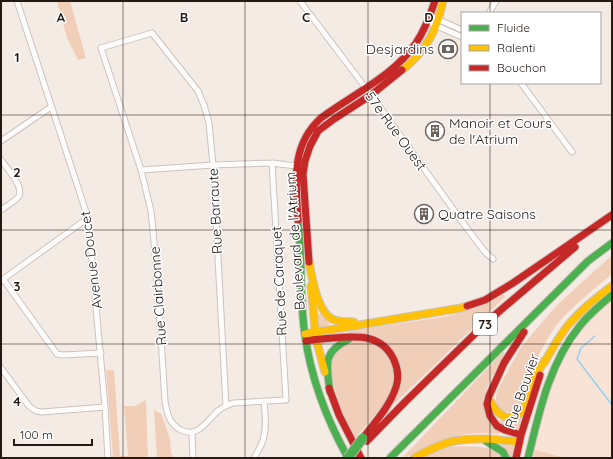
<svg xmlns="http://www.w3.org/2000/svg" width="613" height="459" viewBox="0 0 613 459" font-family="Quicksand,sans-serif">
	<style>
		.built { fill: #f8e3d6 }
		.green { fill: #f1ceb8 }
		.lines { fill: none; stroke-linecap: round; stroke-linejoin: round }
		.stream { stroke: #93d0f5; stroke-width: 1.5 }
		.street-casing { stroke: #cdc3bd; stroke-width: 7 }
		.fast-casing { stroke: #cdc3bd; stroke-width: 9 }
		.slow-casing { stroke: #cdc3bd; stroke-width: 9 }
		.jam-casing { stroke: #cdc3bd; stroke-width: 9 }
		.street { stroke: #fefcfb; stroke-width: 5 }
		.fast { stroke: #4caf50; stroke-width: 7 }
		.slow { stroke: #ffc107; stroke-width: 7 }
		.jam { stroke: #c62828; stroke-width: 7 }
		.fast-bridge-casing { stroke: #c5b7b5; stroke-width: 11; stroke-linecap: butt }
		.fast-bridge { stroke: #4caf50; stroke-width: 9 }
		.grid { fill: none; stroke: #241913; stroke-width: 1; stroke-opacity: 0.55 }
		.labels { text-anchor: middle; stroke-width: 3; stroke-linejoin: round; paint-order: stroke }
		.shield { fill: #fff; stroke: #665e5a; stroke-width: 1 }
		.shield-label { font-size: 13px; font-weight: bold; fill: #241913 }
		.poi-label { font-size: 14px; fill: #241913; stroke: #fff; text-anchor: start }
		.street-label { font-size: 14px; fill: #241913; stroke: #fff }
		.grid-label { font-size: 13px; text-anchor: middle; font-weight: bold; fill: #241913; stroke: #fff; stroke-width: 3; stroke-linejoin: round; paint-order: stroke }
	</style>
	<rect width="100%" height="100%" fill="#f5ebe5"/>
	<path class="built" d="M612,295V458H528L546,391L568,342Z"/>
	<path class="green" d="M57,1H70L86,58L78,60L67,38Z
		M612,255V274C594,289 575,304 559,322C539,347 529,379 519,409L511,413L502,411L498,407L496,402V395L500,385L521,347L557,305Z
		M503,294L505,297L393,405L395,355L349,334L348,331L443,317L456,314Z
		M319,314H321L329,323V325L320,328V327H318L317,316Z
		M353,341L370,342L385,350L395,374L389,398L354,440L341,411L335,390L330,364L334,352Z
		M503,352L505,353C497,368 488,382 483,399L500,432L499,434C493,434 487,433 481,433C455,433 428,446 405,458L403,457Z
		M106,370H114L120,456H128L124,406H135L146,400L148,458H113Z
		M154,410L161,414L164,421L170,439L171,452L174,458H157Z
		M519,419L522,421L520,431L506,428L498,421L500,420Z
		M501,445L515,446L512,458H509Z
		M461,446L482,447L493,450L503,458H420L449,447Z
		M535,450L562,457L564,458H533Z"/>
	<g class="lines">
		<path class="stream" d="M595,336L581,348L577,359L612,405"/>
		<g class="street-casing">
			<path id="street" d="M17,1L88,218L105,407L108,458
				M300,1L371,95L466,227L485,252L493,259
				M489,13L496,1
				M430,16L462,30
				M428,22L462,37
				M521,83L572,152
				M1,141L51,107
				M1,160C7,168 24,187 19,196C16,201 5,207 1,210
				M141,170L213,165L272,163L304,167
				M3,279L57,354L63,355L101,353
				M2,280L88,218
				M1,368L29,406L36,411L42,412L105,407
				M226,406L213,165L209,123L204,105L198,91L152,33L101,48L141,170L151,211L153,230L159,306L165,401C167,413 169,424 181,430C198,439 207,420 219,410C223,407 228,405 233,403L286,400L272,163
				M192,433L193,458
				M254,458C257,452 261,447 263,440C267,428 265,414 264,401"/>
		</g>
		<g class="fast-casing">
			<path id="fast" d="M298,220C300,240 301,261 301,281C302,299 302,317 305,335C311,379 327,420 348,458
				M330,392C327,365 321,353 349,339
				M486,441L503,452L506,458
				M390,458L588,261L612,243
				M528,458C539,413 549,364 579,327C588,315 600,305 612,295"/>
		</g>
		<g class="slow-casing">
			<path id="slow" d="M402,70C416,60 430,42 436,25C439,18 441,9 443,1
				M308,258C312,275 316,310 332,319C338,322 347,322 354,322
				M311,286L316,339L325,372
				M305,334L461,308L467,306
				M544,363C552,350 559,335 570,323C582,309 597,297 612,286
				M491,402C497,415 511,425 522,411C528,403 529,391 533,382C536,374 541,367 545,360
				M414,458C427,451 440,444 454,441C476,437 499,440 520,442"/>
		</g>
		<g class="jam-casing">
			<path id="jam" d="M298,220C296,183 290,146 321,118C353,94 393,77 416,43C425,30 430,16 435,1
				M309,262L303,174L305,161L310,146L318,131L334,119L371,95L402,70
				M467,306L485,300L513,283L612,215
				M306,341C315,339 324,339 333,338C358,336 382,334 394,360C398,369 399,378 396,387C390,406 375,422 363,438
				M329,388L339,415L361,458
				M521,435L505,430L497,426L490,416L487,404L489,396L504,363L524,332
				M367,441L405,402L489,320L575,247
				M516,458L521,435L540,375"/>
		</g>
		<use href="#street" class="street"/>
		<use href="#fast" class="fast"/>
		<use href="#slow" class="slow"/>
		<use href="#jam" class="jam"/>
		<g class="fast-bridge-casing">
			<path id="fast-bridge" d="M348,458L363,438"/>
		</g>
		<use href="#fast-bridge" class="fast-bridge"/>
	</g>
	<path class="grid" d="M123,1V458M245,1V458M368,1V458M490,1V13M490,83V458M1,115H612M1,230H612M1,344H612"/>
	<defs>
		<g id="bank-ring" transform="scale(1)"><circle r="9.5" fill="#fff" stroke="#6d625c" stroke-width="1.5"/><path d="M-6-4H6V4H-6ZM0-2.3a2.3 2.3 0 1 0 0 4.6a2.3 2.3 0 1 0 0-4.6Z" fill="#6d625c"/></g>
		<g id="building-ring" transform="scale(1)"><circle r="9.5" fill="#fff" stroke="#6d625c" stroke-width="1.5"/><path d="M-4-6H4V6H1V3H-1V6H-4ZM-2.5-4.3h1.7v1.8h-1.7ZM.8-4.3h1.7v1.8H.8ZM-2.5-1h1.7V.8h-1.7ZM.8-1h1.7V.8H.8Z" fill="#6d625c"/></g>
	</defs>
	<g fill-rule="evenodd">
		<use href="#bank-ring" x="448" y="49"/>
		<use href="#building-ring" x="435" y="131"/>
		<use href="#building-ring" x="424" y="214"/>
	</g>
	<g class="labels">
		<rect class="shield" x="473" y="313" width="24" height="22" rx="3"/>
		<g class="shield-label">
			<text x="485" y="329">73</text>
		</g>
		<g class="poi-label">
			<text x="434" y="54" text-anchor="end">Desjardins</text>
			<text x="449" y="128">Manoir et Cours<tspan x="449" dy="16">de l'Atrium</tspan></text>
			<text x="438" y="219">Quatre Saisons</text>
		</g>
		<g class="street-label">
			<text transform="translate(396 131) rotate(54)" y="5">57e Rue Ouest</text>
			<text transform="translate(215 211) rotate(-93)" y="5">Rue Barraute</text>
			<text transform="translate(295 241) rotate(-94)" y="5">Boulevard de l'Atrium</text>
			<text transform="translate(91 260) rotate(-97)" y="5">Avenue Doucet</text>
			<text transform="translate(279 281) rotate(-93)" y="5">Rue de Caraquet</text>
			<text transform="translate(158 296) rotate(-94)" y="5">Rue Clairbonne</text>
			<text transform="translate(522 391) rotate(-71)" y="5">Rue Bouvier</text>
		</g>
	</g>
	<g class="grid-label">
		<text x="61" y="22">A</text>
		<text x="184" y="22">B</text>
		<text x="306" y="22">C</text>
		<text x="429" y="22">D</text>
		<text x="17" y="62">1</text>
		<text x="17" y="177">2</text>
		<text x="17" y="291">3</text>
		<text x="17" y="406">4</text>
	</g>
	<rect width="613" height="459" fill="none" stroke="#241913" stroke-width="4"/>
	<rect x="461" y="12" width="140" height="72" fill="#ffffff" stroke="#a7a3a1"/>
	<rect x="469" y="25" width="20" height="6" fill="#4caf50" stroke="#a7a3a1"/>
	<text x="497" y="32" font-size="12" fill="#241913">Fluide</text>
	<rect x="469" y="45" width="20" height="6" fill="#ffc107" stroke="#a7a3a1"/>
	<text x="497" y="52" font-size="12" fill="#241913">Ralenti</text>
	<rect x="469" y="65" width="20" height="6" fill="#c62828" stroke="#a7a3a1"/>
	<text x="497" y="72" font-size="12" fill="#241913">Bouchon</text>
	<path d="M14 439v6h78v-6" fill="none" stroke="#241913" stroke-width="2"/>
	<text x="20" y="439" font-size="12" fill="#241913" stroke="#ffffff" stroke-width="3" paint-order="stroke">100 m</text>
</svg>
